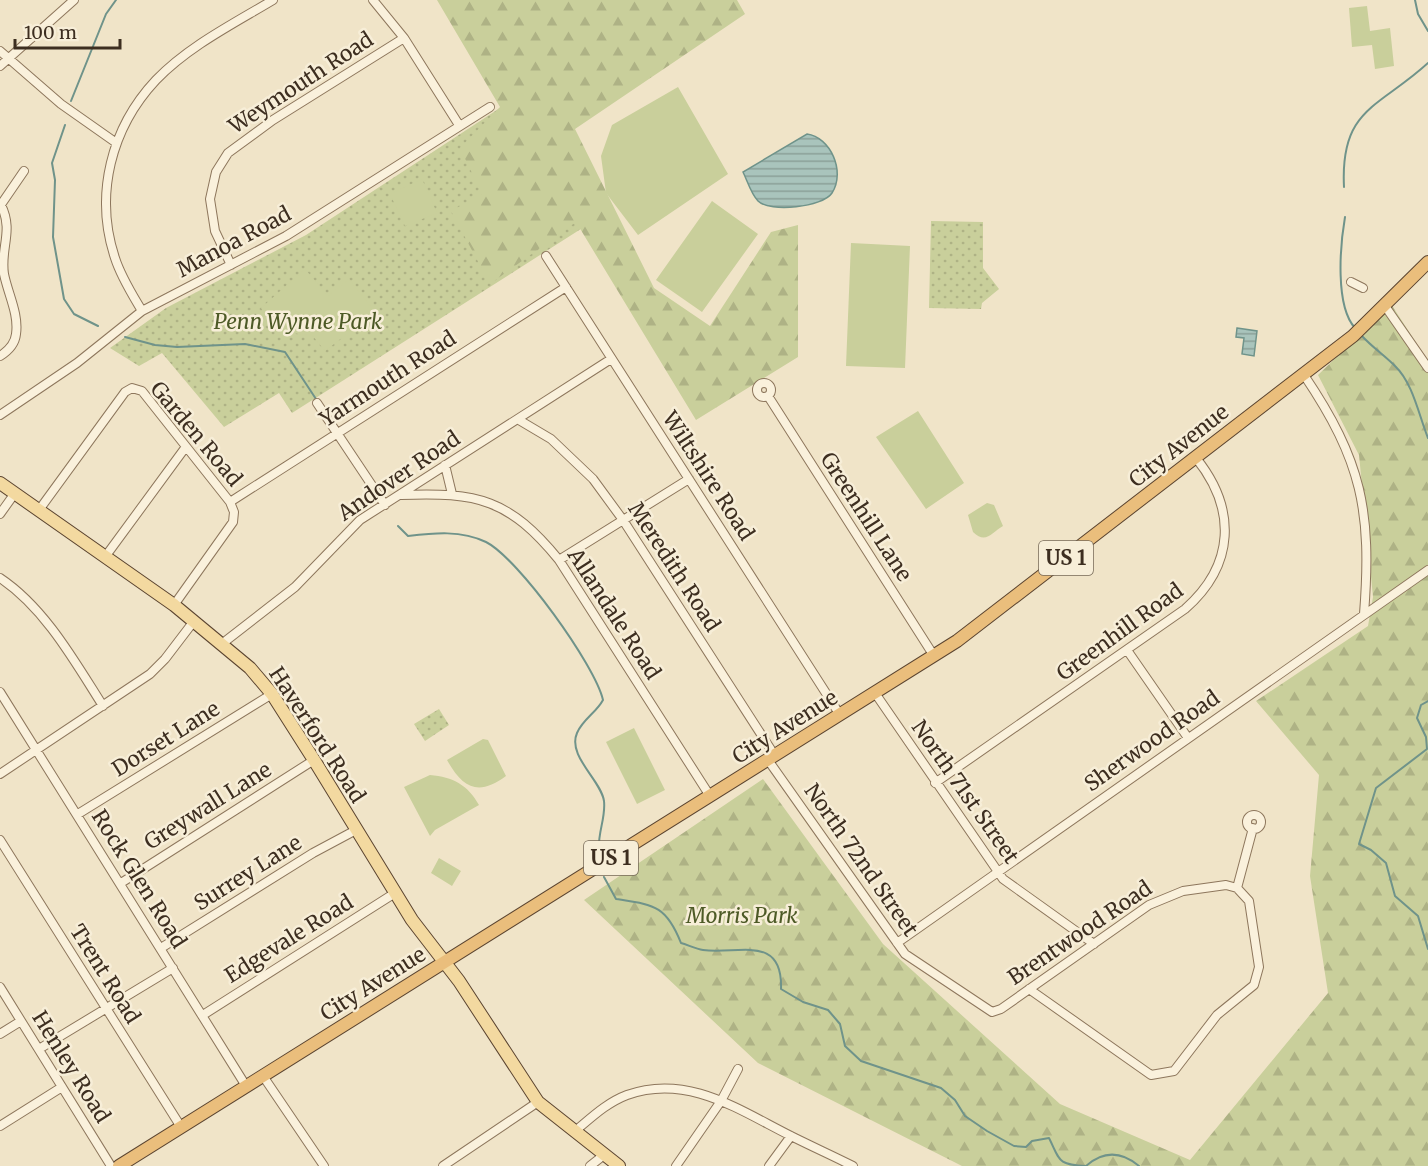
<svg xmlns="http://www.w3.org/2000/svg" width="1428" height="1166" viewBox="0 0 1428 1166" font-family="Merriweather,serif">
	<style>
		.grass { fill: url(#grass-dots) }
		.forest { fill: url(#forest-firs) }
		.pitch { fill: #c9cf9b }
		.water { fill: url(#water-rules); stroke: #6f938a; stroke-width: 1.5 }
		.lines { fill: none; stroke-linecap: round; stroke-linejoin: round }
		.stream { stroke: #6f938a; stroke-width: 2 }
		.minor-casing { stroke: #8d765c; stroke-width: 10 }
		.primary-casing { stroke: #5b4430; stroke-width: 14 }
		.trunk-casing { stroke: #5b4430; stroke-width: 14 }
		.minor { stroke: #faf1dc; stroke-width: 8 }
		.primary { stroke: #f3d9a0; stroke-width: 12 }
		.trunk { stroke: #eabe7c; stroke-width: 12 }
		.labels { text-anchor: middle; stroke-width: 5; stroke-linejoin: round; paint-order: stroke }
		.shield { fill: #f7eed8; stroke: #756857; stroke-width: 1.5 }
		.shield-label { font-size: 20px; font-weight: bold; fill: #3d2e20 }
		.street-label { font-size: 21px; fill: #3d2e20; stroke: #f7eed8 }
		.park-label { font-size: 21px; font-style: italic; fill: #4d5a26; stroke: #f7eed8 }
	</style>
	<defs>
		<pattern id="grass-dots" width="8" height="8" patternUnits="userSpaceOnUse" patternTransform="scale(1.5)"><rect width="8" height="8" fill="#c9cf9b"/><path d="M2 2h.1M6 6h.1" fill="none" stroke="#aeb285" stroke-width="1.8" stroke-linecap="round"/></pattern>
		<pattern id="forest-firs" width="22" height="20" patternUnits="userSpaceOnUse" patternTransform="scale(1.5)"><rect width="22" height="20" fill="#c9cf9b"/><path d="M5 1l3.5 6h-7zM16 11l3.5 6h-7z" fill="#aeb285"/></pattern>
		<pattern id="water-rules" width="6" height="5" patternUnits="userSpaceOnUse" patternTransform="scale(1.5)"><rect width="6" height="5" fill="#a9c4bc"/><path d="M0 2.5h6" fill="none" stroke="#8ba098"/></pattern>
	</defs>
	<rect width="100%" height="100%" fill="#f0e4c8"/>
	<path class="grass" d="M506,104L584,227L292,413L279,393L224,427L162,353L139,366L110,348L166,308L306,235Z
		M931,221L983,222V268L999,289L982,303L981,309L929,308Z
		M439,709L449,725L425,741L414,724Z"/>
	<path class="forest" d="M437,0H737L745,14L575,129L654,288L710,326L771,232L798,225V357L696,420L576,222L490,284L451,211L482,194L460,148L500,107Z
		M1391,304L1428,361V1166H962L758,1063L584,900L763,779L883,944L1060,1104L1190,1160L1328,993L1310,876L1319,775L1256,701L1368,626L1373,597L1359,455L1318,375Z"/>
	<path class="pitch" d="M1367,6L1370,31L1390,28L1394,66L1375,69L1372,45L1352,47L1349,8Z
		M678,87L728,174L638,235L606,193L601,156L612,125Z
		M422,179L437,213L405,226L390,194Z
		M712,201L758,234L702,312L656,280Z
		M851,243L910,246L905,368L846,366Z
		M305,269L328,296L349,279L375,312L325,351L312,335C290,335 273,328 261,308Z
		M918,411L964,483L926,509L876,437Z
		M987,503L994,505L1003,526C992,532 986,545 973,532L968,515Z
		M634,728L665,790L637,804L606,742Z
		M483,739L488,740L506,776C479,796 463,789 447,760Z
		M430,775C453,777 468,785 479,805L435,830L430,836L404,787Z
		M439,858L461,871L452,886L431,873Z"/>
	<path class="water" d="M807,134C830,137 846,171 832,193C823,207 770,213 758,201C751,194 747,180 743,172Z
		M1237,328L1257,331L1254,356L1242,354L1244,338L1236,337Z"/>
	<g class="lines">
		<path class="stream" d="M1415,0L1418,14L1428,31
			M71,101L106,14L116,0
			M65,125L52,163L55,180L53,237L64,299L74,314L98,326
			M1344,187C1340,108 1379,108 1428,63
			M1345,217C1340,246 1335,306 1355,328
			M1361,335C1372,347 1384,355 1395,366C1413,383 1419,416 1428,438
			M125,337L155,345L177,347L245,344L285,352L316,399
			M398,526L408,536C434,533 461,530 486,542C518,558 595,665 603,700C596,713 583,719 577,733C567,756 601,780 604,801C606,818 597,834 599,852
			M1428,701L1421,705L1417,718L1426,737L1427,749L1376,788L1359,844L1371,850L1386,863L1395,896L1418,916L1428,949
			M604,877L616,899C654,905 666,905 681,943C688,945 696,949 703,950C737,955 783,933 781,989L803,1002L828,1010L840,1024L845,1046L861,1061L941,1088L955,1100L965,1116L987,1131L1014,1146L1026,1147L1032,1141L1049,1138C1060,1160 1057,1165 1086,1166C1103,1151 1121,1151 1139,1166"/>
		<g class="minor-casing">
			<path id="minor" d="M373,0L404,38L459,125
				M0,51L61,104L115,142
				M0,66L74,0
				M0,206L24,171
				M546,256L840,715
				M231,265L215,231L210,199L216,172L228,153L273,120L404,38
				M1351,282L1363,288
				M1385,306L1428,368
				M142,311C132,294 121,277 115,258C94,195 111,128 156,80C189,46 233,24 273,0
				M0,356C8,351 15,344 16,334C19,314 8,294 4,274C0,248 14,231 1,205
				M1304,375C1362,461 1372,511 1364,614
				M757 390a7 7 0 1 1 14 0a7 7 0 1 1-14 0Z
				M768,396L934,656
				M317,403L385,505
				M0,415L77,363L142,311L286,236L490,107
				M519,420L551,439L593,479L623,520L775,756
				M445,465L452,494
				M401,495C478,492 509,499 559,560L710,796
				M230,502L566,287
				M39,510L125,392L132,388L142,391L230,502L234,512L233,522L174,605
				M0,514L15,493
				M105,557L185,448
				M559,560L689,479
				M0,578C45,608 75,662 103,706
				M223,643L295,587L360,520L611,359
				M1127,650L1188,738
				M0,692L246,1086
				M875,693L1003,879L1094,944
				M768,760L905,954L992,1012L1001,1009L1149,905L1183,891L1226,885L1237,888L1249,901L1259,967L1254,985L1217,1015L1174,1071L1151,1075L1029,989
				M0,774L150,674L165,659L194,621
				M935,783L1185,609C1235,565 1237,509 1196,458
				M78,814L272,694
				M1247 822a7 7 0 1 1 14 0a7 7 0 1 1-14 0Z
				M0,840L181,1127
				M121,883L314,760
				M1237,888L1253,828
				M897,943L1428,570
				M161,948L313,853L356,830
				M0,987L111,1166
				M203,1015L395,893
				M0,1034L21,1021
				M39,1049L173,968
				M263,1076L324,1166
				M0,1126L62,1087
				M574,1132C591,1118 606,1103 627,1095C687,1073 739,1110 791,1136C811,1146 833,1156 853,1166
				M443,1166L538,1102
				M590,1166L604,1155
				M676,1166L721,1101L738,1069
				M769,1166L791,1136"/>
		</g>
		<g class="primary-casing">
			<path id="primary" d="M0,483L174,605L250,668L272,694L314,760L412,920L459,981L538,1102L619,1166"/>
		</g>
		<g class="trunk-casing">
			<path id="trunk" d="M119,1166L957,641L1353,336L1428,262"/>
		</g>
		<use href="#minor" class="minor"/>
		<use href="#primary" class="primary"/>
		<use href="#trunk" class="trunk"/>
	</g>
	<g class="labels">
		<g class="shield">
			<rect x="1039" y="541" width="54" height="34" rx="4.5"/>
			<rect x="584" y="841" width="54" height="34" rx="4.5"/>
		</g>
		<g class="shield-label">
			<text x="1066" y="565">US 1</text>
			<text x="611" y="865">US 1</text>
		</g>
		<g class="street-label">
			<text transform="translate(301 83) rotate(-33)" y="7">Weymouth Road</text>
			<text transform="translate(234 242) rotate(-28)" y="7">Manoa Road</text>
			<text transform="translate(388 379) rotate(-33)" y="7">Yarmouth Road</text>
			<text transform="translate(196 434) rotate(50)" y="7">Garden Road</text>
			<text transform="translate(1179 446) rotate(-38)" y="7">City Avenue</text>
			<text transform="translate(399 476) rotate(-34)" y="7">Andover Road</text>
			<text transform="translate(708 476) rotate(57)" y="7">Wiltshire Road</text>
			<text transform="translate(866 517) rotate(57)" y="7">Greenhill Lane</text>
			<text transform="translate(674 567) rotate(57)" y="7">Meredith Road</text>
			<text transform="translate(614 614) rotate(57)" y="7">Allandale Road</text>
			<text transform="translate(1120 632) rotate(-36)" y="7">Greenhill Road</text>
			<text transform="translate(785 727) rotate(-32)" y="7">City Avenue</text>
			<text transform="translate(317 735) rotate(57)" y="7">Haverford Road</text>
			<text transform="translate(166 739) rotate(-32)" y="7">Dorset Lane</text>
			<text transform="translate(1152 741) rotate(-35)" y="7">Sherwood Road</text>
			<text transform="translate(965 792) rotate(55)" y="7">North 71st Street</text>
			<text transform="translate(208 806) rotate(-32)" y="7">Greywall Lane</text>
			<text transform="translate(861 860) rotate(55)" y="7">North 72nd Street</text>
			<text transform="translate(248 873) rotate(-32)" y="7">Surrey Lane</text>
			<text transform="translate(139 879) rotate(58)" y="7">Rock Glen Road</text>
			<text transform="translate(1080 933) rotate(-34)" y="7">Brentwood Road</text>
			<text transform="translate(289 939) rotate(-32)" y="7">Edgevale Road</text>
			<text transform="translate(105 974) rotate(58)" y="7">Trent Road</text>
			<text transform="translate(373 984) rotate(-32)" y="7">City Avenue</text>
			<text transform="translate(71 1067) rotate(58)" y="7">Henley Road</text>
		</g>
		<g class="park-label">
			<text x="298" y="329">Penn Wynne Park</text>
			<text x="742" y="923">Morris Park</text>
		</g>
	</g>
	<path d="M15 39v9h105v-9" fill="none" stroke="#3d2e20" stroke-width="3"/>
	<text x="24" y="39" font-size="18" fill="#3d2e20" stroke="#f7eed8" stroke-width="4.5" paint-order="stroke">100 m</text>
</svg>
